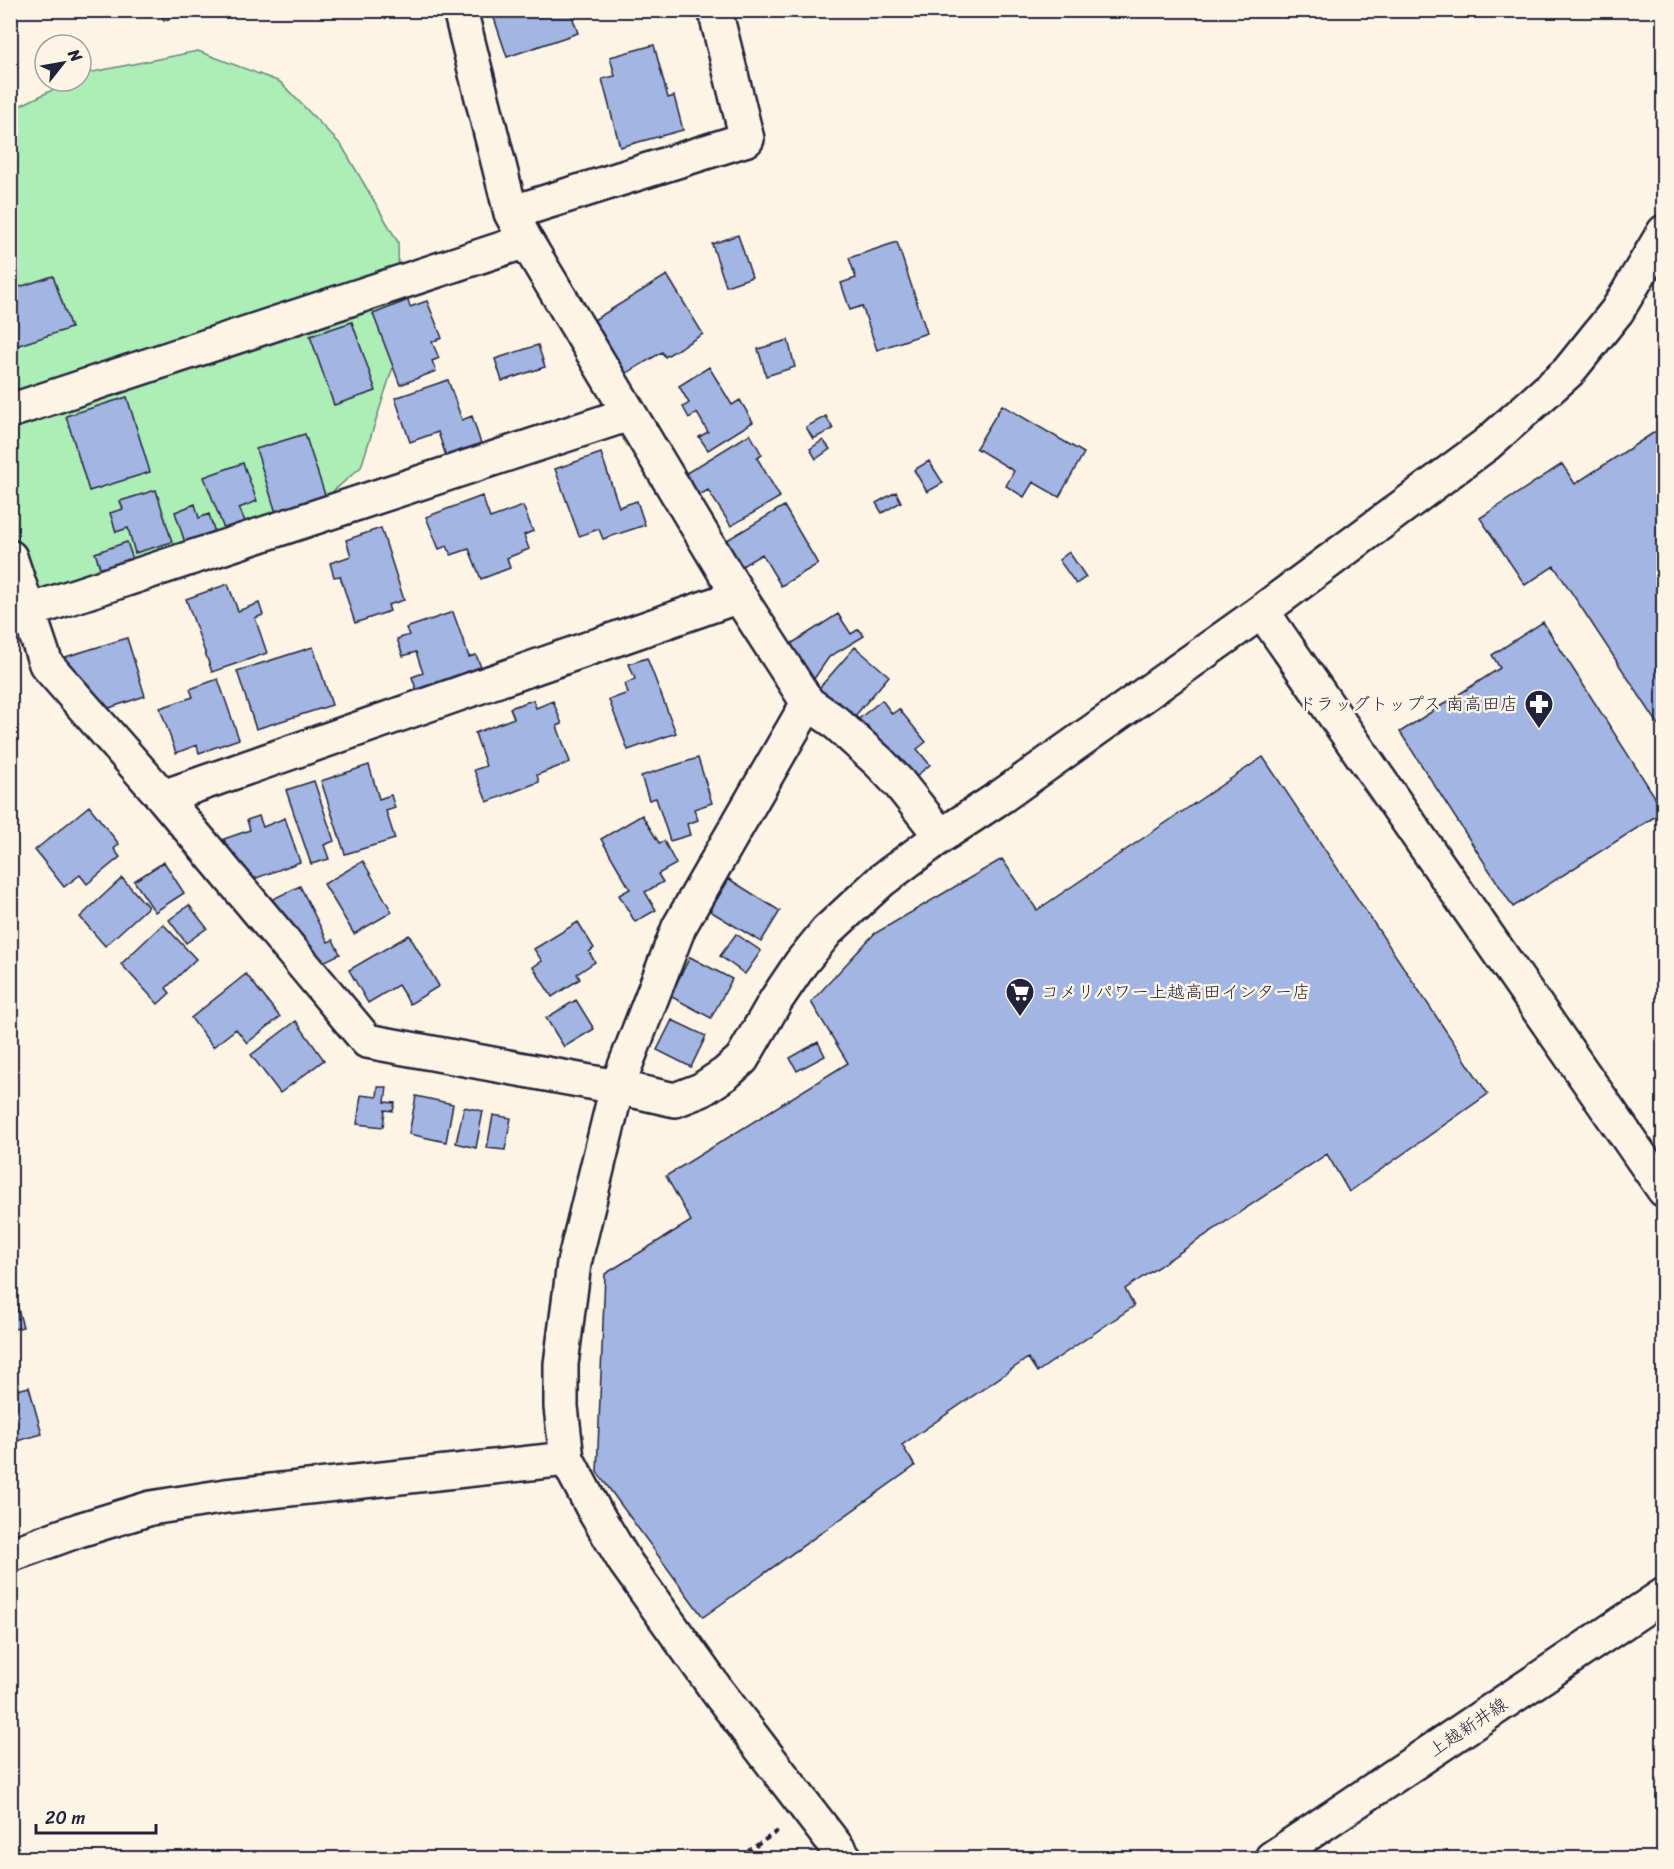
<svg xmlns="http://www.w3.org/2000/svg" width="1674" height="1869" viewBox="0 0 1674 1869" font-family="Sriracha,'Klee One',sans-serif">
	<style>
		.green { fill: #aceeb7; stroke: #678879; stroke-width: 1.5 }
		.building { fill: #a2b5e3; stroke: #22223b; stroke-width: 1.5 }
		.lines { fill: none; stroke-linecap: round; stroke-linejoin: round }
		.minor-casing { stroke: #22223b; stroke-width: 38 }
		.major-casing { stroke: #22223b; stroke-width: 38 }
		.path { stroke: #22223b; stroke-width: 4; stroke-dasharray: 6 4.5; stroke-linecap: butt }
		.minor { stroke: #fcf5e5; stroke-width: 33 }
		.major { stroke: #fcf5e5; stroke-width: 33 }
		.labels { text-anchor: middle; stroke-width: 5; stroke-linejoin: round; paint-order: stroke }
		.poi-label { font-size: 18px; fill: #22223b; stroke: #fcf5e5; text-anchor: end }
		.street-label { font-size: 18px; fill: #22223b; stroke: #fcf5e5 }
	</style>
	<rect width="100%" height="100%" fill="#fcf5e5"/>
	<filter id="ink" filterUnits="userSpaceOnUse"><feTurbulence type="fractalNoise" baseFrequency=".0167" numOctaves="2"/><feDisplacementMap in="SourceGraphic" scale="12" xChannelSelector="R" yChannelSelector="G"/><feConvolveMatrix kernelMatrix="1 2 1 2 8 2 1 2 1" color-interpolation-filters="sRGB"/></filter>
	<g filter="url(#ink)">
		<path class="green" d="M198,51L280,82L342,146L398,242L400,345L361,467L299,521L46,593L11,592V110L71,81H81V76L88,73Z"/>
		<path class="building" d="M160,10H191L164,21Z
			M508,10H522L524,16L535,10H570L578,33L507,57L493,15Z
			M654,45L668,98L674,96L683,130L620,147L602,79L615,76L610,57Z
			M738,235L752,277L726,286L712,244Z
			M897,242L927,333L877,350L862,306L850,310L841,283L856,278L849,258Z
			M667,275L703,334L665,357L662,352L622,376L589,323Z
			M53,276L71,328L10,348V290Z
			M408,300L410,307L427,301L442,338L432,342L439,358L432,361L436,371L400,385L373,314Z
			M352,322L376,391L334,405L310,336Z
			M788,340L795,367L766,376L758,349Z
			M538,345L545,367L502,381L495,359Z
			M709,367L732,405L740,400L753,422L708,450L699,437L708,432L697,413L689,418L683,407L689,403L679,386Z
			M448,380L462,420L472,416L481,444L446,456L438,432L410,442L395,398Z
			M127,397L150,472L89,491L66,416Z
			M1002,405L1084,453L1059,497L1033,482L1024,497L1006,486L1014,471L976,448Z
			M826,416L833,429L813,439L806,427Z
			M1664,426V733L1554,566L1525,585L1480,518L1562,464L1575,484Z
			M305,434L329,507L276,513L256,449Z
			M750,434L762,455L757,458L780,497L731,526L708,490L688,502L675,480Z
			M823,440L830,449L816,459L810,449Z
			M601,453L619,507L637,501L645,525L603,539L599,529L579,536L555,469Z
			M929,461L943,483L927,492L914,470Z
			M243,463L257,501L239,508L245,521L224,529L204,477Z
			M156,490L172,542L135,553L128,528L116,532L110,513L123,509L120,501Z
			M896,492L901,502L882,513L876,503Z
			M482,496L490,518L523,506L533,531L524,535L529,549L507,558L510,568L481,579L469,549L451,555L447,546L439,549L426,517Z
			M195,504L199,518L209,514L218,542L188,552L175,512Z
			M784,506L818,564L781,586L762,554L732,572L717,546Z
			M381,528L404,600L388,605L390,611L355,623L340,576L334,577L330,563L351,556L346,540Z
			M127,542L137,571L105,582L95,553Z
			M1069,552L1086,577L1076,584L1059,560Z
			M228,584L238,611L259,603L263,615L255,618L267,653L212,672L186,599Z
			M453,612L469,657L476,655L483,672L418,695L412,677L423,673L416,652L403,656L397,639L409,635L406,628Z
			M838,614L851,634L859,629L864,636L829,657L809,686L786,647Z
			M1543,622L1664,811L1513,907L1400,732L1500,668L1492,655Z
			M127,638L145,696L91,714L62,658Z
			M313,647L332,705L256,729L237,671Z
			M855,647L889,676L848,724L814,694Z
			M647,658L676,733L628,750L609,700L628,693L625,684L635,679L629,664Z
			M218,679L239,739L199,753L197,745L176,753L160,708L193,697L190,689Z
			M533,700L536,708L553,701L562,724L557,726L570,762L537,775L539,782L487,802L474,770L486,766L475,733L514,718L510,708Z
			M882,700L892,714L899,709L926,742L917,749L930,765L905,785L856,721Z
			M1263,757L1488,1094L1349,1192L1327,1154L1125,1289L1134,1306L1037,1372L1028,1358L902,1445L915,1466L703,1617L597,1472L605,1274L691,1221L666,1176L848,1063L811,1002L874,934L1002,859L1037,910Z
			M698,758L712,803L694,809L698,820L687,824L690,835L670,841L656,798L649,800L641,776Z
			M369,765L379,799L391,795L395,808L386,811L395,839L345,854L321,781Z
			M314,781L334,841L324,845L329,859L311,864L286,790Z
			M89,806L119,844L114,849L120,857L87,884L80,875L64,887L35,850Z
			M642,815L659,843L664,841L676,864L658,874L663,882L645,892L656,910L635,922L619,895L630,889L601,839Z
			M259,816L263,827L285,818L300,862L240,884L224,839L250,830L247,820Z
			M363,861L392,912L354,934L324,884Z
			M164,862L184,893L155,912L134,881Z
			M122,878L148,907L105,946L80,917Z
			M729,879L780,911L761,942L710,911Z
			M300,886L328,942L333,940L340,954L317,965L299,956L271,900Z
			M189,905L207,928L186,943L169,920Z
			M578,922L594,948L589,952L595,962L577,974L580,979L552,997L533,967L542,961L534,949Z
			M163,924L196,959L166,988L170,993L158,1004L121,964Z
			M736,934L761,951L745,974L720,956Z
			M409,935L439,986L410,1004L398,985L368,1003L349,970Z
			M690,957L732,979L711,1018L670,996Z
			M246,974L280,1017L247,1043L236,1029L213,1047L191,1018Z
			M576,1000L594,1029L564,1047L546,1018Z
			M672,1020L706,1036L691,1067L657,1050Z
			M296,1021L324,1060L280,1093L251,1055Z
			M818,1042L825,1056L797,1071L790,1058Z
			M378,1087H387L385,1102L395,1103L393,1111L385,1110L383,1127L357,1124L361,1095L377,1097Z
			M416,1096L453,1104L446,1142L409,1134Z
			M464,1107L483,1111L476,1148L456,1143Z
			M493,1115L511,1118L505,1150L487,1148Z
			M15,1298L23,1327L10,1330V1300Z
			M29,1387L42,1434L10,1443V1392Z"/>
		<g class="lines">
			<g class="minor-casing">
				<path id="minor" d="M460,10L511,213L526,241L739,596L808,703L834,721L879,762L899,783L941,836
					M511,213L747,139L715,10
					M10,411L526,241
					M10,557L46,664L163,797
					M739,596L163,797L367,1041L617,1087L675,1100L701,1090L725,1074L742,1059L776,1000L801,963L827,931L882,880L941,836L1002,796L1262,611L1487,444L1568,372L1617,311L1664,232
					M29,611L629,414
					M1262,611L1664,1190
					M808,703L679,927L617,1087L574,1263L561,1364V1407L567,1459L595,1512L625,1562L718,1692L845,1858
					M10,1555L79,1530L151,1508L226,1496L567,1459"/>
			</g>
			<g class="major-casing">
				<path id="major" d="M1272,1858L1664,1595"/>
			</g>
			<path class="path" d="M738,1858L778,1831"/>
			<use href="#minor" class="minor"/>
			<use href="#major" class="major"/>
		</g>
	</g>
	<defs>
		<g id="pharmacy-pin" transform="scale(1.5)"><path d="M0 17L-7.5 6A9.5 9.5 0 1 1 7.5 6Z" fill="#22223b" stroke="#fcf5e5"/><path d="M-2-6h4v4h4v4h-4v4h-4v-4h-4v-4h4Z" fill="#fff"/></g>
		<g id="supermarket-pin" transform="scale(1.5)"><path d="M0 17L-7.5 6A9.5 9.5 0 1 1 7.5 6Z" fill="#22223b" stroke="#fcf5e5"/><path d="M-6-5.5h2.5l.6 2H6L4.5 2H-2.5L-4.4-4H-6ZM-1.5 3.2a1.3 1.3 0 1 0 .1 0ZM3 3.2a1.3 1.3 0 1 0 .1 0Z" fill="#fff"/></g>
	</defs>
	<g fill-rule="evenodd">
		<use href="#pharmacy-pin" x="1539" y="704"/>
		<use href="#supermarket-pin" x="1020" y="992"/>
	</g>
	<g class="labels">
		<g class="poi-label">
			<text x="1518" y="710">ドラッグトップス 南高田店</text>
			<text x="1041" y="998" text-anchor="start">コメリパワー上越高田インター店</text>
		</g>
		<g class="street-label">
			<text transform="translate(1468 1727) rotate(-34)" y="6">上越新井線</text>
		</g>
	</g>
	<rect width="1674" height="1869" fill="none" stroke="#fcf5e5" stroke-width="36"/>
	<rect x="18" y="18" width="1638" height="1833" fill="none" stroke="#22223b" stroke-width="2" filter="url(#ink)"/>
	<g transform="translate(63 63) rotate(59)"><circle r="28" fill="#fcf5e5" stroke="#a5a1a1" stroke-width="1.5"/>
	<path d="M0-4.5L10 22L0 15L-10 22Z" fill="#22223b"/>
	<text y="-9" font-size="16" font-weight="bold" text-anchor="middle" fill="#22223b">N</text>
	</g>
	<path d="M36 1824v9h120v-9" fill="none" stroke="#22223b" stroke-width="3"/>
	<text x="45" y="1824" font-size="18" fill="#22223b" stroke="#fcf5e5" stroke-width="4.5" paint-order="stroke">20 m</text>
</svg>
